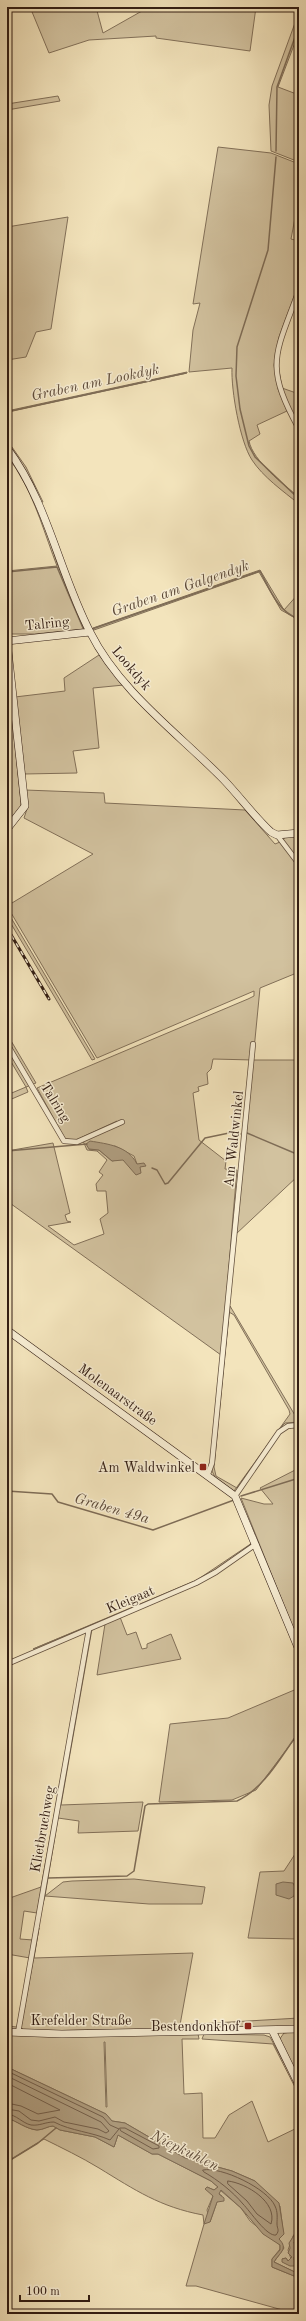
<svg xmlns="http://www.w3.org/2000/svg" width="306" height="2321" viewBox="0 0 306 2321" font-family="'Old Standard TT',serif">
	<style>
		.green { fill: #d2c29f; stroke: #827059; fill-rule: evenodd }
		.water { fill: #b1a083; stroke: #7e6c56 }
		.lines { fill: none; stroke-linecap: round; stroke-linejoin: round }
		.shore { stroke: #725e4b; stroke-width: 1 }
		.stream { stroke: #7e6c56; stroke-width: 1.5 }
		.street-casing { stroke: #624f3d; stroke-width: 6 }
		.secondary-casing { stroke: #321d13; stroke-width: 8 }
		.street { stroke: #f7edd3; stroke-width: 4.5 }
		.secondary { stroke: #f7edd3; stroke-width: 7 }
		.rail-casing { stroke: #321d13; stroke-width: 3 }
		.rail { stroke: #f7edd3; stroke-width: 1.5; stroke-dasharray: 4.5; stroke-linecap: butt }
		.poi-dot { fill: #8f2418; stroke: #f7edd3; stroke-width: 1.5 }
		.labels { text-anchor: middle; stroke-width: 3; stroke-linejoin: round; paint-order: stroke }
		.street-label { font-size: 14px; fill: #321d13; stroke: #f7edd3 }
		.poi-label { font-size: 14px; fill: #321d13; stroke: #f7edd3; text-anchor: end }
		.water-label { font-size: 15px; font-style: italic; fill: #5e4b3a; stroke: #f7edd3 }
	</style>
	<rect width="100%" height="100%" fill="#f3e4bc"/>
	<filter id="stains"><feTurbulence type="fractalNoise" baseFrequency=".005" numOctaves="4"/><feColorMatrix values="0 0 0 0 .2 0 0 0 0 .09 0 0 0 0 .02 0 0 0 .5 -.17"/></filter>
	<radialGradient id="worn" r=".72"><stop offset=".6" stop-color="#630" stop-opacity="0"/><stop offset="1" stop-color="#630" stop-opacity=".3"/></radialGradient>
	<path class="green" d="M30,7H96L103,33L149,7H256L250,51L156,38V36L89,40L49,53Z
		M299,12V32L278,87L299,95V162L271,151L269,105L272,86Z
		M58,96L60,101L7,110V104Z
		M218,147L271,153L299,164V197L291,239L299,241V283L279,337L274,365L278,389L287,411L257,425L260,434L249,441C253,461 284,485 299,497V504C283,491 263,477 252,460C240,442 231,390 232,368L189,372L193,330L200,303L193,304Z
		M68,217L51,329L36,332L26,357L7,360V227Z
		M279,351L278,365L282,388L299,394V425C286,401 275,379 279,351Z
		M187,372V373L7,412V411Z
		M7,440L26,467L43,502H40L32,481L7,445Z
		M7,451L37,502L58,566L84,629L35,634H7V571L57,566C45,535 36,501 18,472C14,464 7,459 7,451Z
		M260,570L284,610L299,593V620L281,610L259,572L94,630L93,628Z
		M99,655L124,685L93,688L99,748L73,751L77,773L24,774L15,697L65,691L64,678Z
		M7,668L21,803L20,809L7,823Z
		M25,790L104,793L105,803L245,810L275,844L280,842L299,866V972L260,988L253,1060H299V1175L236,1234L253,1060L213,1059L211,1069L207,1073L208,1084L198,1087L199,1091L193,1093L199,1140L226,1161L225,1169L237,1170C231,1231 228,1294 221,1355L7,1201V1151L53,1143L70,1213L65,1215L67,1221L71,1222L48,1226L74,1245L104,1234L100,1219L108,1213L106,1191H97L96,1184L103,1175L99,1172L107,1160L97,1151L87,1150L83,1141L120,1125L117,1121L76,1140L65,1139L37,1088L248,999L254,996V991L97,1058L7,906L93,854L24,818L27,809ZM115,1146L134,1156L137,1164L121,1159L112,1161L99,1150L89,1149Z
		M299,835V862L283,840L285,837Z
		M7,911L95,1059L92,1060L7,917Z
		M7,1034L36,1083L26,1087L28,1092L7,1101V1095L26,1087L7,1055Z
		M230,1306L299,1422L285,1423L279,1429L234,1491L215,1477L212,1471ZM229,1312L234,1315L289,1410L290,1414L237,1488L216,1476L214,1467Z
		M299,1468V1643L241,1498L264,1504H273L260,1488Z
		M252,1543L226,1564L195,1582L33,1649L197,1580Z
		M120,1617L127,1635L136,1632L142,1649L147,1648V1644L171,1634L181,1659L97,1675L105,1624Z
		M92,1629L61,1805L143,1802L138,1831L78,1833L79,1821L58,1818L45,1896L63,1882L72,1881L134,1879L205,1887L202,1904H149L45,1896L42,1907L90,1632Z
		M87,1635L37,1913L24,1911L20,1939L33,1940L17,2030H7V2026L17,2027L30,1958L7,1954V1899L41,1887Z
		M299,1688V1733L256,1790L232,1800L159,1802L170,1724L228,1718Z
		M299,1848V1939L248,1938L260,1872L284,1871Z
		M39,1928L34,1958L193,1953L180,2025L299,2018V2027L24,2031L21,2027Z
		M299,2031V2079L279,2040L284,2033Z
		M198,2034L199,2039H182L184,2094L202,2093L203,2138H215L229,2115L252,2101L268,2142L299,2127V2189L296,2196L297,2198L299,2194V2228L293,2236L288,2250L291,2259L288,2261L286,2258L282,2259L299,2266V2274L274,2262L284,2248L279,2239L283,2231L280,2206L255,2181L232,2171L185,2158L125,2123L112,2121L106,2114L7,2067V2035ZM104,2042H105L107,2107H106Z
		M204,2034L264,2035L270,2037L299,2090V2095L273,2044L202,2039Z
		M7,2118C17,2121 26,2129 37,2130C43,2130 48,2126 53,2126L60,2130L95,2137L114,2147L118,2135L152,2154H158L211,2181L218,2187L214,2190L207,2187L206,2189L213,2196L207,2210L210,2222L217,2202L222,2196L219,2194L220,2190L241,2208L250,2221L280,2245V2249L272,2259V2267L299,2278L297,2314L196,2286H186L204,2224L203,2215C160,2207 135,2190 99,2168C81,2157 62,2148 44,2139L7,2162Z
		M294,2241L299,2248V2262L294,2260Z"/>
	<path class="water" d="M90,1141C108,1144 128,1146 137,1164L144,1163L146,1166L140,1167L141,1173L136,1175L123,1160L112,1161L99,1150L89,1149L86,1144Z
		M283,1882L293,1883L296,1889L294,1896L289,1899L276,1895V1884Z
		M7,2067L106,2114L112,2121L125,2123L185,2158L232,2171L255,2181L279,2203L284,2234L279,2239C289,2249 279,2253 274,2262L299,2274V2278L272,2267V2259L280,2250V2245L263,2234L241,2208L221,2190L219,2194L224,2198V2201L217,2202L210,2222L204,2224L213,2196L205,2189L207,2187L214,2190L218,2187L211,2181L158,2154H152L118,2135L114,2147L95,2137L60,2130L53,2126C48,2126 43,2130 37,2130C26,2129 17,2121 7,2118Z
		M299,2228V2248L294,2242L298,2256L294,2257V2260L299,2262V2266H290L282,2262V2259L286,2258L288,2261L292,2257L288,2253L290,2248L289,2243Z"/>
	<g class="lines">
		<path class="shore" d="M7,2071L103,2117L110,2125L119,2129L110,2140C92,2132 71,2131 54,2122C45,2122 40,2126 31,2125C22,2123 17,2115 7,2114
			M7,2076L101,2122L109,2131L106,2133L98,2129L64,2122L55,2117L39,2121L31,2120L19,2111L7,2109
			M7,2083L60,2110L38,2114L21,2106L7,2103
			M120,2128H125L159,2146V2148L153,2149L121,2131Z
			M203,2170C221,2166 268,2189 275,2206C278,2212 277,2218 277,2224C277,2229 280,2230 276,2235C267,2237 250,2211 243,2204C233,2192 218,2180 204,2172Z
			M228,2181C246,2183 278,2202 271,2224L257,2214L247,2201L228,2184Z"/>
		<path class="stream" d="M276,151L277,87L299,26
			M276,157L268,250L237,347L236,376L240,409L249,446L255,457L299,499
			M7,412L186,373
			M7,572L57,567L83,628
			M92,629L260,571C270,590 278,612 299,619
			M247,1133L299,1155
			M7,1151L87,1144
			M152,1168L157,1170L165,1184L168,1183L205,1138L229,1133L240,1134
			M7,1491L52,1494L58,1502L153,1530L234,1500
			M241,1496L299,1478
			M48,1878L127,1876L134,1871L145,1806L148,1804L237,1801C265,1788 281,1756 299,1732
			M7,2162L38,2143L56,2128"/>
		<g class="street-casing">
			<path id="street" d="M299,290C276,354 263,364 299,429
				M277,835L299,864
				M7,1044L64,1141L77,1142L122,1122
				M208,1474L212,1463L253,1044
				M235,1496L279,1432L288,1426L299,1425
				M7,1664L196,1583L216,1572L256,1544
				M18,2033L89,1629"/>
		</g>
		<g class="secondary-casing">
			<path id="secondary" d="M7,448C48,503 59,572 90,632C120,692 179,734 224,780C240,797 254,816 271,832L277,835L299,833
				M7,641L90,632
				M7,642L25,806L7,829
				M7,1330L235,1496L299,1650
				M272,2030L299,2085
				M7,2032L62,2034L299,2029"/>
		</g>
		<use href="#street" class="street"/>
		<use href="#secondary" class="secondary"/>
		<g class="rail-casing">
			<path id="rail" d="M7,928L49,999"/>
		</g>
		<use href="#rail" class="rail"/>
	</g>
	<g class="poi-dot">
		<rect x="199" y="1463" width="8" height="8" rx="2"/>
		<rect x="244" y="2022" width="8" height="8" rx="2"/>
	</g>
	<g class="labels">
		<g class="street-label">
			<text transform="translate(47 623) rotate(-6)" y="5">Talring</text>
			<text transform="translate(132 668) rotate(50)" y="5">Lookdyk</text>
			<text transform="translate(56 1102) rotate(58)" y="5">Talring</text>
			<text transform="translate(233 1139) rotate(-84)" y="5">Am Waldwinkel</text>
			<text transform="translate(118 1394) rotate(36)" y="5">Molenaarstraße</text>
			<text transform="translate(130 1599) rotate(-23)" y="5">Kleigaat</text>
			<text transform="translate(42 1829) rotate(-80)" y="5">Klietbruchweg</text>
			<text x="81" y="2025">Krefelder Straße</text>
		</g>
		<g class="poi-label">
			<text x="195" y="1472">Am Waldwinkel</text>
			<text x="240" y="2031">Bestendonkhof</text>
		</g>
		<g class="water-label">
			<text transform="translate(95 382) rotate(-12)" y="5">Graben am Lookdyk</text>
			<text transform="translate(180 588) rotate(-19)" y="5">Graben am Galgendyk</text>
			<text transform="translate(112 1508) rotate(16)" y="5">Graben 49a</text>
			<text transform="translate(185 2150) rotate(26)" y="5">Niepkuhlen</text>
		</g>
	</g>
	<rect width="306" height="2321" fill="none" stroke="#f3e4bc" stroke-width="24"/>
	<rect x="8" y="8" width="290" height="2305" fill="none" stroke="#321d13" stroke-width="2"/>
	<rect x="12" y="12" width="282" height="2297" fill="none" stroke="#321d13"/>
	<path d="M20 2295v6h69v-6" fill="none" stroke="#321d13" stroke-width="2"/>
	<text x="26" y="2295" font-size="12" fill="#321d13" stroke="#f7edd3" stroke-width="3" paint-order="stroke">100 m</text>
	<rect width="100%" height="100%" filter="url(#stains)"/>
	<rect width="100%" height="100%" fill="url(#worn)"/>
</svg>
